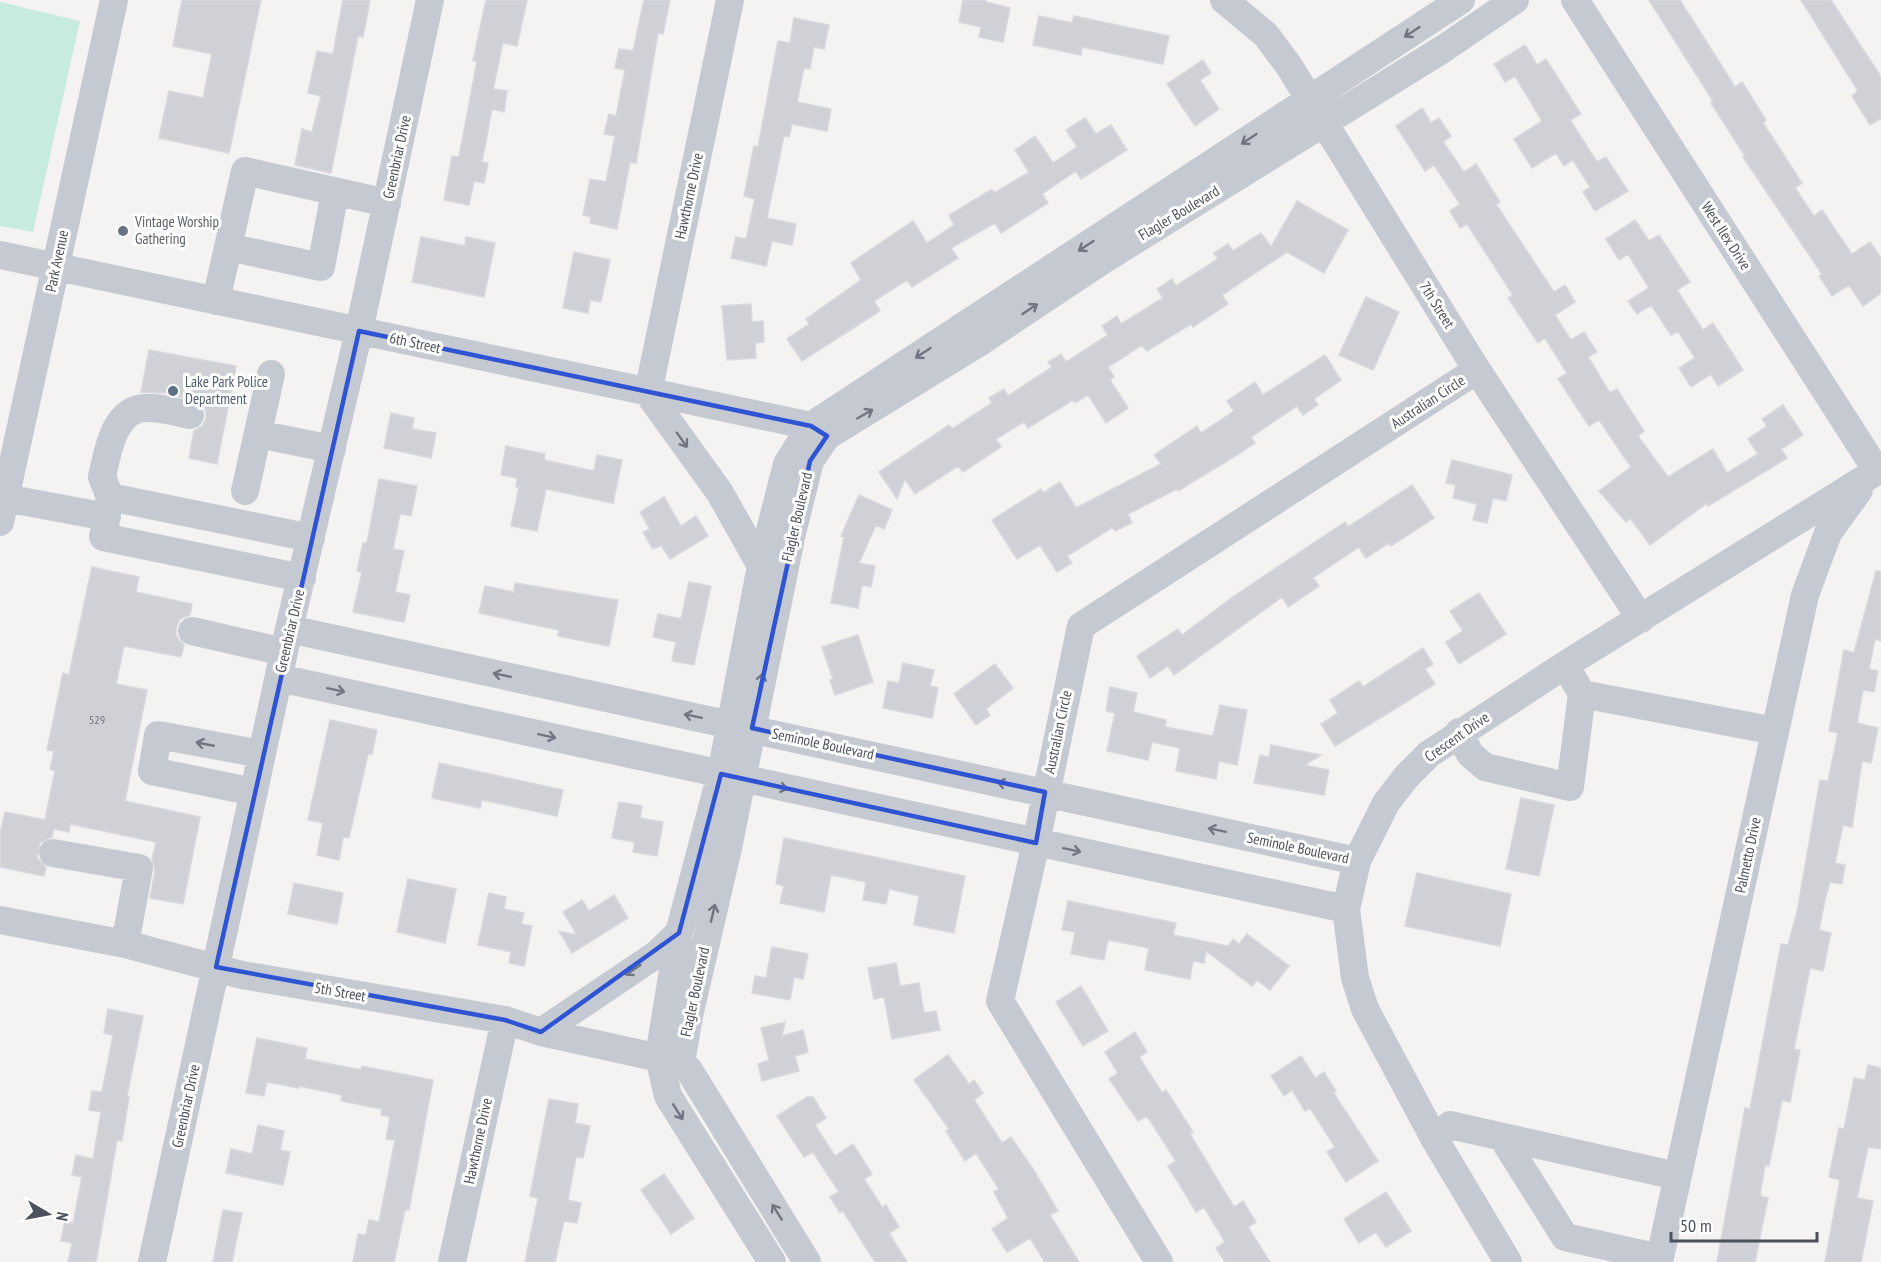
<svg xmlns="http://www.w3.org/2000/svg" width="1881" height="1262" viewBox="0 0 1881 1262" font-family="'PT Sans Narrow',sans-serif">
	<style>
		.green { fill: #c7ecdd }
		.building { fill: #d0d1d6; stroke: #d7d7dd; stroke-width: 1.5 }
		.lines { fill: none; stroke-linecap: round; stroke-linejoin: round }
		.minor { stroke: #c5c9d2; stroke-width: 28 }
		.oneway { stroke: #707581 }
		.marked { fill: none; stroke: #2e53d3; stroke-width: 4.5; stroke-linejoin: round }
		.worship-dot { fill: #6b7280; stroke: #fff; stroke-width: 2 }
		.service-dot { fill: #5c6f8a; stroke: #fff; stroke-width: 2 }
		.labels { text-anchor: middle; stroke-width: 6; stroke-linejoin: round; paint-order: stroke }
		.number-label { font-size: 12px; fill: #6d717c }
		.street-label { font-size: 15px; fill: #4c515e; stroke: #fff }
		.worship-label { font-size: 15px; fill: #5b616d; stroke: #fff; text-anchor: start }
		.service-label { font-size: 15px; fill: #4e5e75; stroke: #fff; text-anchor: start }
	</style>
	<rect width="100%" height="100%" fill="#f4f3f2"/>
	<path class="green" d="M0,2L80,21L33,232L0,226Z"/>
	<path class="building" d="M182,0H261L229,153L159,138L169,91L203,98L212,54L173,46Z
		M343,0H370L363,37L358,36L331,173L295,165L302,129L312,132L321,96L308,93L317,51L333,54Z
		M486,0H527L517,46L503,43L493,89L507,91L504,112L492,109L482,162L488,163L484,183L474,181L469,205L444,200L452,156L459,157L477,61H473Z
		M644,0H670L663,34L658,33L636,163L630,162L617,229L590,223L591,217L583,215L590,179L606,182L615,136L604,134L609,114L616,116L625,70L615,68L619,49L633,51Z
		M963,0H986V2L1010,8L1003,42L979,37L981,27L959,22Z
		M1649,0H1680L1735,87L1742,82L1766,120L1763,123L1802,183L1795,188L1814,216L1822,210L1852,254L1870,242L1881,258V293L1863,306L1849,285L1832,296L1819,276L1822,274L1743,157L1745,156L1711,103L1713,101Z
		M1801,0H1831L1881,77V118L1870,125L1852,96L1858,91Z
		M1039,16L1072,23L1074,16L1169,36L1163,64L1082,47L1081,55L1033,45Z
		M794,18L829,25L824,49L814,47L810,69L804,68L797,102L831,109L827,131L792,124L789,137L784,136L767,218L796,224L792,245L772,241L766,266L731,258L736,237L746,239L755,199L744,196L754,146L758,147L778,41L790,43Z
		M1525,45L1537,65L1546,59L1581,114L1570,120L1597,162L1606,157L1628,191L1595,211L1583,192L1590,187L1573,160L1564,166L1556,153L1532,168L1514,139L1542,121L1515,76L1505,82L1494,64Z
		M1203,60L1211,73L1200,80L1219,109L1195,126L1167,84Z
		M1422,108L1431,123L1439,118L1451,136L1443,142L1464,172L1476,164L1500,202L1496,204L1554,292L1565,285L1575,302L1555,315L1571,340L1584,332L1597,352L1588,357L1610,393L1617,389L1644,431L1638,436L1668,477L1713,449L1727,473L1758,454L1748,439L1767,426L1762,419L1783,405L1803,435L1781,449L1787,458L1708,506L1707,503L1650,545L1630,518L1626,522L1599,491L1631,467L1599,420L1589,426L1558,379L1567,373L1545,338L1538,343L1508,298L1513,295L1467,224L1460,228L1450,211L1460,204L1434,165L1425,171L1396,126Z
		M1085,118L1096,134L1111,125L1127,150L1081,179L1076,171L1042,194L1048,203L1001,233L995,223L951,248L958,258L912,287L907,280L874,301L880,311L802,361L787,339L809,324L806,319L861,280L851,263L913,221L927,243L954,225L949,215L992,189L994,193L1029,172L1015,150L1035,136L1053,163L1077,147L1066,130Z
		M1297,201L1348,230L1324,273L1287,252L1222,295L1228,304L1193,327L1191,324L1147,351L1142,345L1108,367L1114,377L1110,380L1128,408L1106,423L1088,395L1075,403L1073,400L1028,428L1024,422L996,439L1001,447L963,472L958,466L915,494L905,479L897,499L879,472L949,425L952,429L992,403L989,398L1004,389L1008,396L1052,367L1048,362L1061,354L1066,362L1108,335L1102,326L1117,316L1121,324L1163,298L1157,289L1172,279L1176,286L1218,259L1214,253L1228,244L1233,251L1261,233L1271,247Z
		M1635,220L1649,241L1659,235L1690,282L1677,290L1703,330L1713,323L1743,370L1718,386L1711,374L1691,387L1679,368L1695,358L1678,331L1671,335L1651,305L1637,314L1628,301L1649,288L1628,254L1619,260L1606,239Z
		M421,237L465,246L466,237L495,243L484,297L412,282Z
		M574,252L610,260L601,302L590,300L588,313L563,308Z
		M1366,297L1399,312L1373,370L1339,355Z
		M751,304L752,322L763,321L764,342L755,343L756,358L727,360L722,306Z
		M149,350L236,366L217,464L189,458L194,431L202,426L206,419V410L201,403L167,393L141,392Z
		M1325,355L1341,380L1314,399L1318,405L1303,415L1297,406L1251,437L1255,443L1240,453L1178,491L1177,489L1128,514L1132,523L1115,531L1113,527L1067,556L1072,563L1057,572L1040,545L1017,559L992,520L1041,489L1043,493L1060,482L1076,508L1161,464L1154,455L1197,426L1201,433L1234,411L1227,401L1255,382L1263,395Z
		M391,413L414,418L412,429L436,433L431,458L384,448Z
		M506,446L545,454L544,460L594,471L597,455L622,460L613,503L546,489L537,531L511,526L519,487H516L517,478L501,475Z
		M1452,460L1512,475L1506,501L1493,498L1487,523L1473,520L1477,504L1453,498L1456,485L1446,483Z
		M379,479L417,486L411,516L400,514L393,549L404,551L395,592L410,595L404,622L353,612L362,572L357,571L363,543H367Z
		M1412,485L1434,518L1391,546L1389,543L1366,558L1359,547L1313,578L1319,586L1288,607L1282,597L1174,675L1168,666L1150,678L1137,656L1178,629L1182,635L1234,596L1345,522L1348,527Z
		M859,495L892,510L884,529L876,525L859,563L875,566L871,587L862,585L858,608L831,603L844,537L841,536Z
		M664,497L681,526L696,516L708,536L670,559L661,545L653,549L643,532L650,529L640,512Z
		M92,567L139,577L136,592L192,604L190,615L180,619L176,628V636L184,645L181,657L124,646L116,684L147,690L125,801L200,817L183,904L150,898L155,871L152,859L156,842L70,824L69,832L54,829L52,837L40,843L37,858L46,867L44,876L0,867V834L5,812L45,820L55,771L50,769L54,751L47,750L63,673L69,675Z
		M1876,571H1881V641L1875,639L1869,669L1878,671L1874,692L1863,690L1857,723L1878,728L1871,763L1862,761L1852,827L1843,825L1835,863L1845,865L1842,884L1830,882L1825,900L1819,930L1831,933L1823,971L1810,968L1794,1049L1800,1050L1790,1102L1782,1100L1769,1166L1765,1165L1760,1196L1768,1198L1755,1262H1717L1745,1108L1750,1109L1781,944L1788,945L1797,912L1820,780L1828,781L1838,733L1829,731L1844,650L1854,653Z
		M689,582L711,586L694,665L672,661L676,642L653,637L658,614L681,619Z
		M515,583L618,600L609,646L558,636L559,630L479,613L485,586L514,592Z
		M1479,593L1506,634L1459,664L1446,642L1463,631L1450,611Z
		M858,635L873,682L835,695L830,680L833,679L822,647Z
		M1423,648L1433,664L1425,669L1435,684L1335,746L1321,724L1338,713L1330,700L1359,681L1363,687Z
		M903,663L934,670L930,686L938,688L932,718L883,708L888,681L899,683Z
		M995,664L1013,688L986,709L990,715L976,725L954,694Z
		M1110,687L1137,693L1133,712L1166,720L1165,727L1213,736L1220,705L1247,710L1237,765L1219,761L1216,779L1176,771L1180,748L1152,742L1148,760L1107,751L1115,713L1106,711Z
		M330,720L377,730L372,754H368L349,838L343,837L339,860L317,855L323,823L308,820Z
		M1271,745L1321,755L1305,765L1329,770L1324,795L1254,783L1260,755L1269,757Z
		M439,763L563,790L557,816L482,800L480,808L432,798Z
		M1521,798L1554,805L1539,876L1506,869Z
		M619,802L642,806L640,818L663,822L657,856L633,852L635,842L612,838Z
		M784,838L965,876L954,933L914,925L919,896L889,889L886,904L863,900L866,882L831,875L824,912L780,903L784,886L776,884Z
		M1417,873L1511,894L1500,946L1405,926Z
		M408,879L456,889L445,943L397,932Z
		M294,883L343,893L337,924L288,914Z
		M489,893L506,897L504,909L524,913L521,924L532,926L524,966L509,963L511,952L478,945Z
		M614,895L628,918L572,953L559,931L577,935L563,912L582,900L589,911Z
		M1068,901L1176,923L1173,935L1228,946L1233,939L1239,944L1247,934L1289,966L1270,990L1257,980L1252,986L1206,951L1204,963L1193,961L1190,979L1145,970L1149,948L1108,940L1104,960L1071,954L1075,932L1062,930Z
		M772,947L808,954L803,979L794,977L790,1000L752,993L755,976L766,978Z
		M896,963L900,986L919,983L924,1013L936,1011L940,1030L892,1039L884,997L874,999L868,968Z
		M1081,986L1108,1031L1083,1046L1056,1002Z
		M108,1009L143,1016L127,1096L129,1097L122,1141L117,1140L96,1262H68L72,1243L61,1241L65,1221L73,1223L82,1177L72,1175L76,1155L93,1159L101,1112L89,1110L92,1091L102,1092L113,1035L104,1033Z
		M785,1022L782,1036L803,1030L808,1052L795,1056L799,1071L762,1081L758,1064L769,1060L761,1028Z
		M1135,1032L1147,1052L1139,1057L1162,1093L1166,1090L1193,1132L1190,1134L1234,1207L1243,1201L1256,1222L1248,1227L1270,1262H1225L1216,1248L1225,1242L1204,1207L1196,1212L1168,1166L1176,1161L1147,1116L1138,1121L1109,1079L1118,1073L1105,1052Z
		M257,1038L307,1048L305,1059L361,1070L362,1066L433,1080L409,1210H405L394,1262H353L358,1234L366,1235L369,1220L379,1222L395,1140L386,1139L390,1117L381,1115L382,1109L341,1101L342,1095L299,1086V1088L267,1082L264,1096L246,1093Z
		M948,1055L969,1084L974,1080L983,1093L974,1100L1002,1143L1011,1137L1033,1169L1058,1211L1050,1215L1079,1262H1045L1030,1238L1007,1252L992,1229L1008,1218L994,1192L999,1189L976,1153L965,1161L946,1131L949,1129L914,1080Z
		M1301,1056L1315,1078L1324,1072L1336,1091L1333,1092L1378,1161L1346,1182L1327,1152L1335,1147L1310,1108L1305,1111L1292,1090L1284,1096L1271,1076Z
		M1868,1065L1881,1068V1149L1868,1147L1857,1198L1873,1201L1861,1262H1825L1840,1180L1829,1177L1839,1128L1844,1129L1854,1078L1865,1080Z
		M807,1097H813L826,1118L815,1125L835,1156L853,1144L872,1174L864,1179L882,1207L886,1205L899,1227L889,1233L907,1262H875L843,1211L840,1213L830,1197L839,1192L813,1152L804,1157L777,1116Z
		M549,1099L578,1104L575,1123L590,1126L583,1158L576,1157L568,1200L581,1203L577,1223L564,1221L555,1262H525L538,1198L530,1196Z
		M258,1125L284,1131L280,1150L290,1152L283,1185L226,1173L231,1149L252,1154Z
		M664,1174L694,1218L671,1234L641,1190Z
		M1386,1192L1411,1231L1386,1247L1376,1232L1359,1243L1344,1219Z
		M223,1210L242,1213L232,1262H213Z"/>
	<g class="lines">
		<path class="minor" d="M730,0L648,393L720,493L761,566
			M1224,0L1266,35L1289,66L1477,370L1641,619
			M228,247L321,267L335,192
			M0,255L811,426L826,436
			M216,301L245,171L387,203
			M258,434L332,449
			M245,491L271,374
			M110,497L102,477C107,455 112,417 138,409C154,405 174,412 190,415
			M5,498L107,517
			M0,522L114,0
			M302,578L103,537L110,497L311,538
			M289,629L1357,861
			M192,631L284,652
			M1565,665L1582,694L1775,731
			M279,678L1346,909
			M1459,732L1470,754L1485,767L1570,787L1582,694
			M254,792L152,771L158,735L262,754
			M53,853L139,868L125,944
			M0,920L125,944L242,975L505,1020L541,1032L678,1062
			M541,1032L657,954L679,933
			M1502,1137L1565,1237L1660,1258
			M1434,1138L1450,1125L1677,1176
			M152,1262L289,629L359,331L430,0
			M452,1262L505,1020
			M772,1262L668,1096L659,1057L679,933L721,774L761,566L787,464L811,426L1461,0
			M807,1262L689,1070L681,1063L689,1016L728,848L792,533L810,461L827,436L980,342L1103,260L1443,49L1515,0
			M1159,1262L1000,1001L1036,843L1081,626L1477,370
			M1508,1262L1434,1138L1365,1009L1355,978L1346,909L1357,861L1386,803L1406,777L1429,754L1565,665L1877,471L1575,0
			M1659,1262L1805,595L1828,533L1859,490"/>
	</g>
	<defs><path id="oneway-shaft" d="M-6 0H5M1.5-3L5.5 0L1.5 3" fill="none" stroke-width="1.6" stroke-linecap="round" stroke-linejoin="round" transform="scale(1.5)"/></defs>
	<g class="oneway">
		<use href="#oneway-shaft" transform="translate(1412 32) rotate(147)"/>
		<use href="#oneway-shaft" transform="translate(1249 139) rotate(147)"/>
		<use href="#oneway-shaft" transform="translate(1086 246) rotate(147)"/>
		<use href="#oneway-shaft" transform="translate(1030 309) rotate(-34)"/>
		<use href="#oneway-shaft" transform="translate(923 353) rotate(147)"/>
		<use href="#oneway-shaft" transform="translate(865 414) rotate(-30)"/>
		<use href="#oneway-shaft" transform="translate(682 440) rotate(55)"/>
		<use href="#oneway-shaft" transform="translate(502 675) rotate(-168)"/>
		<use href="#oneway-shaft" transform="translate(761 682) rotate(-78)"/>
		<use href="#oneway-shaft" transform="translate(336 690) rotate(12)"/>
		<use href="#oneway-shaft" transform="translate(693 716) rotate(-168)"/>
		<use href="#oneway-shaft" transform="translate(547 736) rotate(12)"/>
		<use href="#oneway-shaft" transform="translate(205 744) rotate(-169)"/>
		<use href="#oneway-shaft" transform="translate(1006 784) rotate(-168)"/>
		<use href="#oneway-shaft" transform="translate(779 787) rotate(12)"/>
		<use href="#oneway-shaft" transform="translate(1217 830) rotate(-168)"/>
		<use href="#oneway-shaft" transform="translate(1072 850) rotate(12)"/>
		<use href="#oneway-shaft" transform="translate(713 913) rotate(-77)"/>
		<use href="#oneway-shaft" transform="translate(633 970) rotate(146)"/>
		<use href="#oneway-shaft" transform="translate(678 1112) rotate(58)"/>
		<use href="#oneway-shaft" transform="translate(777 1212) rotate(-122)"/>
	</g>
	<path class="marked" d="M359,331L811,426L827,436L810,461L752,728L1045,792L1036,843L721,774L679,933L541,1032L505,1020L216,967Z"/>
	<circle class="worship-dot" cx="123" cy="231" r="6"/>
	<circle class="service-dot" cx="173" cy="391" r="6"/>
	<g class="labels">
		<g class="number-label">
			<text x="97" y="724">529</text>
		</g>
		<g class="street-label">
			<text transform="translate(397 157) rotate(-78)" y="5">Greenbriar Drive</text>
			<text transform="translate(689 196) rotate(-78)" y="5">Hawthorne Drive</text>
			<text transform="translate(1179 213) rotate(-31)" y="5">Flagler Boulevard</text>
			<text transform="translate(1726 236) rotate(57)" y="5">West Ilex Drive</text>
			<text transform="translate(57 261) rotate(-78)" y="5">Park Avenue</text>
			<text transform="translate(1437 305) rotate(58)" y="5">7th Street</text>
			<text transform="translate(415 343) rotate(12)" y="5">6th Street</text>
			<text transform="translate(1428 402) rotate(-33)" y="5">Australian Circle</text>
			<text transform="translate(797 517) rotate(-77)" y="5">Flagler Boulevard</text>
			<text transform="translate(290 631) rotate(-77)" y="5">Greenbriar Drive</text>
			<text transform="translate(1058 732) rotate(-78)" y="5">Australian Circle</text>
			<text transform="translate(1457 737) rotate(-35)" y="5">Crescent Drive</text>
			<text transform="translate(823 744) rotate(12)" y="5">Seminole Boulevard</text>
			<text transform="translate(1298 848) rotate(12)" y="5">Seminole Boulevard</text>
			<text transform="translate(1748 855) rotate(-78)" y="5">Palmetto Drive</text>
			<text transform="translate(340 992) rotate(10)" y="5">5th Street</text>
			<text transform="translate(695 992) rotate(-78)" y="5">Flagler Boulevard</text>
			<text transform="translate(186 1106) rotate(-78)" y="5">Greenbriar Drive</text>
			<text transform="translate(478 1141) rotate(-78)" y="5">Hawthorne Drive</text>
		</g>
		<g class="worship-label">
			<text x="135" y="227">Vintage Worship<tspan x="135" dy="17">Gathering</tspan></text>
		</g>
		<g class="service-label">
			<text x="185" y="387">Lake Park Police<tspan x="185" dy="17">Department</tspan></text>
		</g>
	</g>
	<g transform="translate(48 1214) rotate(100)" stroke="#ffffff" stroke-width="4.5" paint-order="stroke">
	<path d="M0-4.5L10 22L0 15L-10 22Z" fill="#4c515e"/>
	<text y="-9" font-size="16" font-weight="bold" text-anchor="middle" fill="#4c515e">N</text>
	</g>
	<path d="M1671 1232v9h146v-9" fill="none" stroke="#4c515e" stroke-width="3"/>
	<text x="1680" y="1232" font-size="18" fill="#4c515e" stroke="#ffffff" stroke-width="4.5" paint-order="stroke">50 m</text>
</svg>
